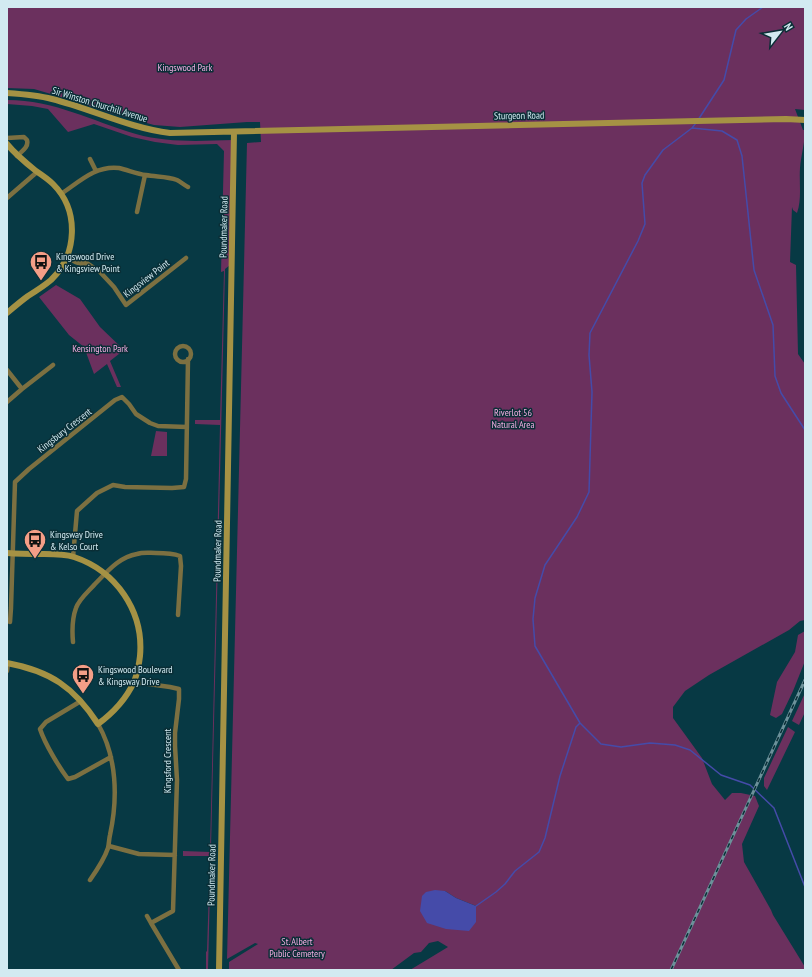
<svg xmlns="http://www.w3.org/2000/svg" width="812" height="977" viewBox="0 0 812 977" font-family="'PT Sans Narrow',sans-serif">
	<style>
		.green { fill: #6b305e; fill-rule: evenodd }
		.water { fill: #454ba9 }
		.lines { fill: none; stroke-linecap: round; stroke-linejoin: round }
		.stream { stroke: #454ba9; stroke-width: 1.5 }
		.street { stroke: #7c7041; stroke-width: 4.5 }
		.secondary { stroke: #a59244; stroke-width: 6 }
		.rail-casing { stroke: #6c919a; stroke-width: 3 }
		.rail { stroke: #0a2e36; stroke-width: 1.5; stroke-dasharray: 4.5; stroke-linecap: butt }
		.labels { text-anchor: middle; stroke-width: 3; stroke-linejoin: round; paint-order: stroke }
		.park-label { font-size: 10px; fill: #f3ace1; stroke: #0a2e36 }
		.street-label { font-size: 10px; fill: #d2eaf1; stroke: #0a2e36 }
		.poi-label { font-size: 10px; fill: #d2eaf1; stroke: #0a2e36; text-anchor: start }
	</style>
	<rect width="100%" height="100%" fill="#073944"/>
	<path class="green" d="M7,7H805V110L795,109L803,130H805C805,143 801,155 800,168C799,183 802,199 797,213L793,210L792,207L790,262L796,265L798,354L805,364V620L800,621L789,630L709,675L685,691L673,707V718L702,758L712,784L725,800L732,793H741L755,796L759,806L742,844L744,862L771,910L773,915L805,967V970H410L448,947L438,941L429,943L421,952L414,953L391,970H229V962L258,944L255,943L227,959L247,143L261,142L260,122H247L180,127L154,125L111,113L78,102L34,89L7,88ZM445,891L456,898L476,906L446,929Z
		M7,100C55,100 91,121 136,134C168,143 200,141 233,140L230,265L225,269L208,970H206V952L207,951L210,856H183V851L210,852L220,425L195,424V420H220L224,271L221,272L224,151L217,144L178,145L155,142L132,137L94,124L68,132L48,109L32,106L7,104Z
		M56,285L80,299L100,327L124,350L110,361L121,387H117L107,364L94,374L84,347L69,335L39,297Z
		M156,431L167,432V456H151Z
		M805,631V661L793,691L782,714L776,718L770,715L777,682L795,652L798,635Z
		M805,693V712L799,725L792,721Z
		M788,727L795,732L767,790L764,786V778Z"/>
	<path class="water" d="M435,890L445,891L456,898L476,906V922L469,931L446,929L427,923L420,911L422,896L426,892Z"/>
	<g class="lines">
		<path class="stream" d="M698,120L724,80L736,30L746,19L763,7
			M696,123L692,128L663,150L645,175L642,183L645,224L638,241L590,333L589,355L592,392L589,492L577,517L545,565L535,598L533,619L535,646L580,723L601,744L621,747L650,743L675,745L690,750L721,775L750,785L774,808L805,887
			M692,128L722,131L737,140L742,156L754,270L773,325L775,376L781,393L805,430
			M476,906L496,892L505,884L515,871L539,852L545,838L560,776L576,727L580,723"/>
		<path class="street" d="M7,138L24,137L27,140C29,147 22,151 17,156
			M90,159L96,171
			M61,194C79,182 96,165 119,168C128,170 137,174 146,175C156,177 167,176 177,180C181,182 184,185 188,187
			M7,198L37,172
			M137,212L145,175
			M67,257L76,256L82,259L87,263L100,272L114,287L126,305L186,258
			M67,257C74,261 78,265 87,263
			M175 354a8 8 0 1 1 16 0a8 8 0 1 1-16 0Z
			M7,370L22,389
			M7,402L22,389L53,365
			M73,557L77,511L97,493L113,485L125,487L172,488L184,487L186,479L188,359
			M10,622L11,608L15,482L29,469L115,400L122,397L129,404L136,414L150,423L158,426L187,427
			M73,642C72,631 72,619 76,608C79,599 89,591 95,584C107,572 119,557 137,554C143,552 149,553 156,553C164,553 172,553 180,556L181,566L178,615
			M7,671L8,663
			M134,682L170,687L179,689V699L175,733V746L177,780L173,911L151,923L147,916
			M81,701L46,722L40,729C45,744 59,767 68,779L75,777L111,757
			M109,846L139,854L175,855
			M90,880C97,870 104,860 108,848C109,844 109,839 110,835C118,798 117,757 98,724
			M151,923L179,970"/>
		<path class="secondary" d="M7,93C22,94 37,95 52,99C92,109 129,128 170,133L786,119L805,120
			M7,144C16,155 26,163 36,171C42,175 48,179 53,184C80,211 77,255 51,280C44,286 36,291 28,296C21,301 14,307 7,313
			M7,553C19,554 31,554 44,554C53,554 65,554 74,557C116,571 144,611 140,656C139,665 137,674 134,682C126,699 113,713 98,724C74,687 50,671 7,663
			M219,970L234,132"/>
		<g class="rail-casing">
			<path id="rail" d="M671,970L805,680"/>
		</g>
		<use href="#rail" class="rail"/>
	</g>
	<defs>
		<g id="bus-pin" transform="scale(1.15)"><path d="M0 17L-7.5 6A9.5 9.5 0 1 1 7.5 6Z" fill="#f49e87" stroke="#0a2e36"/><path d="M-5-6H5V4H4V6H2V4H-2V6H-4V4H-5ZM-3.5-4V0h7V-4ZM-3.5 1.2v1.5H-2V1.2ZM2 1.2v1.5H3.5V1.2Z" fill="#111"/></g>
	</defs>
	<g fill-rule="evenodd">
		<use href="#bus-pin" x="41" y="262"/>
		<use href="#bus-pin" x="35" y="540"/>
		<use href="#bus-pin" x="83" y="675"/>
	</g>
	<g class="labels">
		<g class="park-label">
			<text x="185" y="71">Kingswood Park</text>
			<text x="100" y="352">Kensington Park</text>
			<text x="513" y="416">Riverlot 56<tspan x="513" dy="12">Natural Area</tspan></text>
			<text x="297" y="945">St. Albert<tspan x="297" dy="12">Public Cemetery</tspan></text>
		</g>
		<g class="street-label">
			<text transform="translate(100 104) rotate(17)" y="4">Sir Winston Churchill Avenue</text>
			<text transform="translate(519 115) rotate(-1)" y="4">Sturgeon Road</text>
			<text transform="translate(223 227) rotate(-89)" y="4">Poundmaker Road</text>
			<text transform="translate(146 278) rotate(-38)" y="4">Kingsview Point</text>
			<text transform="translate(64 430) rotate(-38)" y="4">Kingsbury Crescent</text>
			<text transform="translate(217 551) rotate(-89)" y="4">Poundmaker Road</text>
			<text transform="translate(167 761) rotate(-90)" y="4">Kingsford Crescent</text>
			<text transform="translate(211 875) rotate(-89)" y="4">Poundmaker Road</text>
		</g>
		<g class="poi-label">
			<text x="56" y="260">Kingswood Drive<tspan x="56" dy="12">&amp; Kingsview Point</tspan></text>
			<text x="50" y="538">Kingsway Drive<tspan x="50" dy="12">&amp; Kelso Court</tspan></text>
			<text x="98" y="673">Kingswood Boulevard<tspan x="98" dy="12">&amp; Kingsway Drive</tspan></text>
		</g>
	</g>
	<rect width="812" height="977" fill="none" stroke="#d2eaf1" stroke-width="16"/>
	<g transform="translate(780 32) rotate(59)" stroke="#0a2e36" stroke-width="3" paint-order="stroke">
	<path d="M0-3L7 15L0 10L-7 15Z" fill="#d2eaf1"/>
	<text y="-6" font-size="11" font-weight="bold" text-anchor="middle" fill="#d2eaf1">N</text>
	</g>
</svg>
